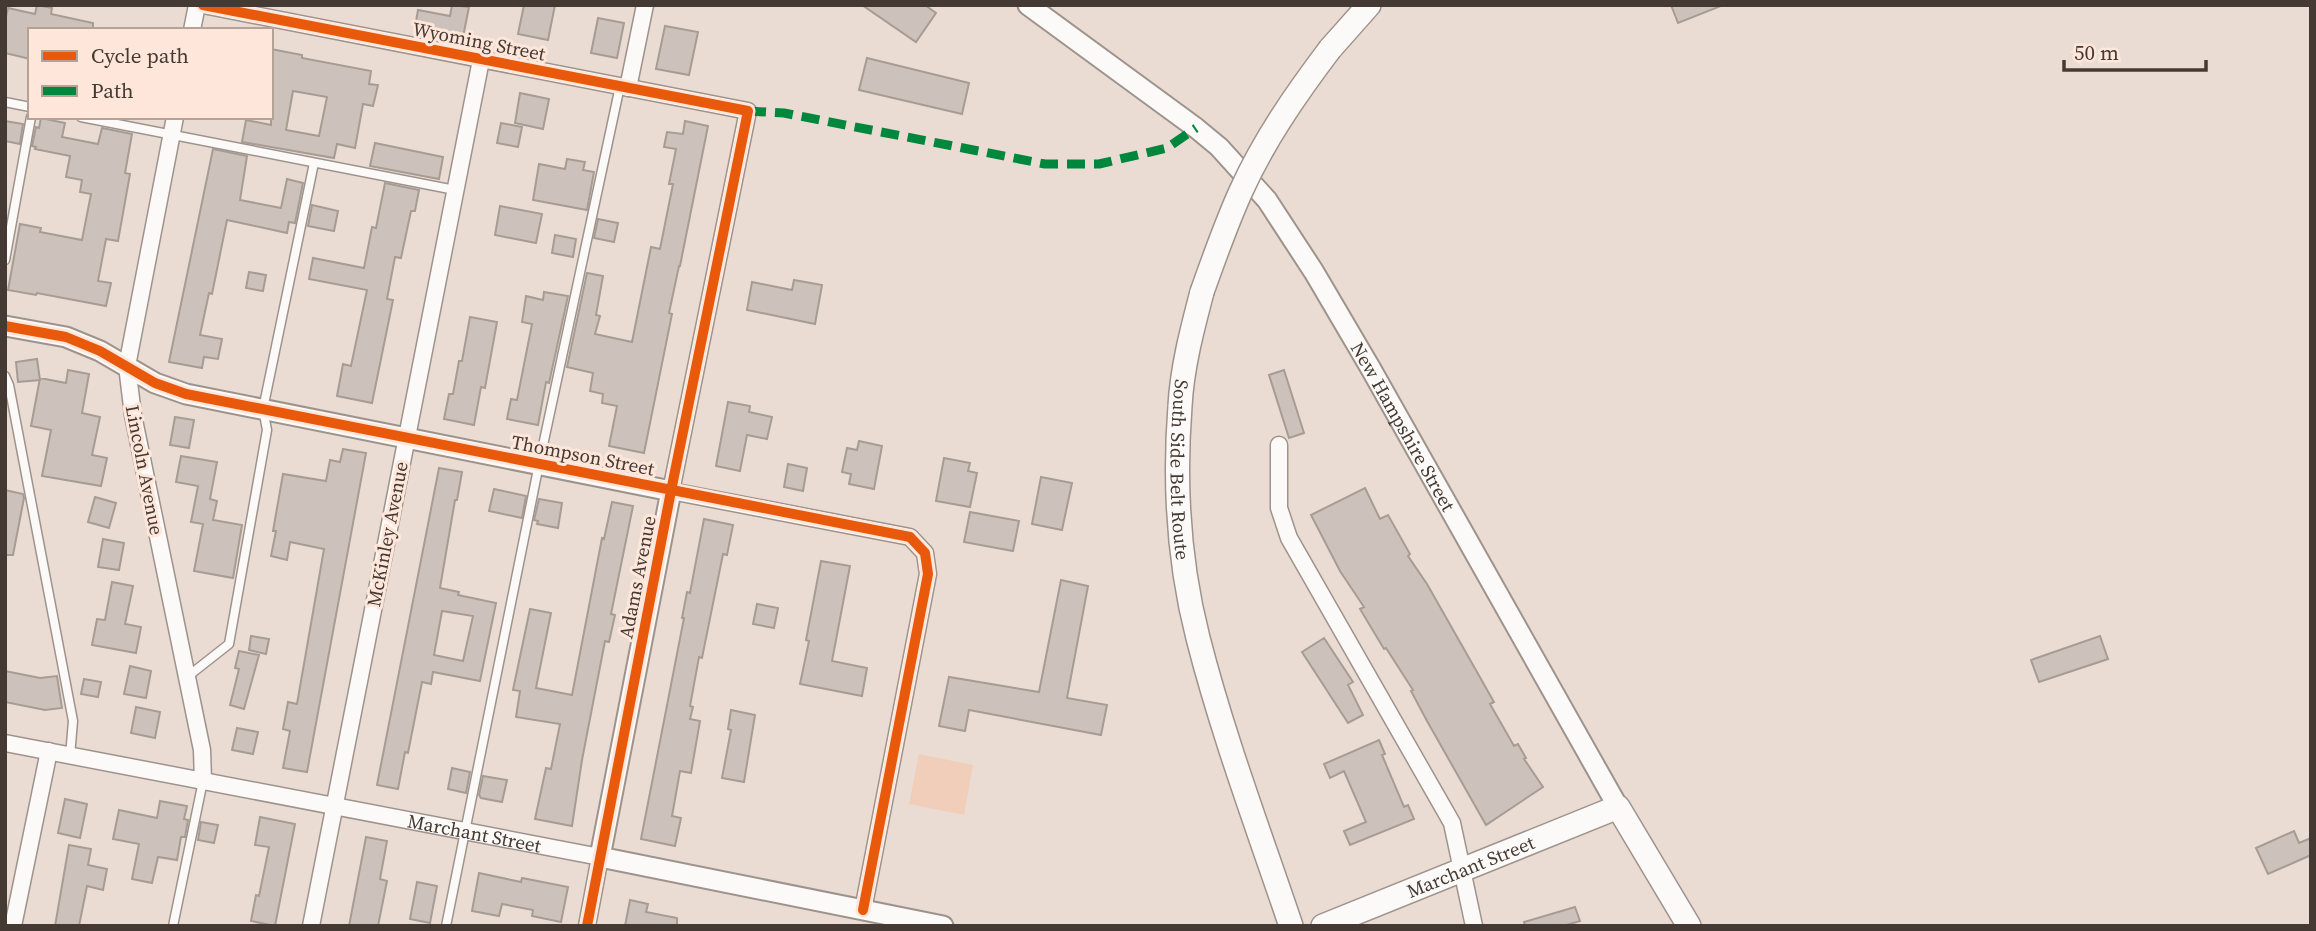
<svg xmlns="http://www.w3.org/2000/svg" width="2316" height="931" viewBox="0 0 2316 931" font-family="'Source Serif 4',serif">
	<style>
		.green { fill: #f0ceb9 }
		.building { fill: #cdc2bb; stroke: #a79c94; stroke-width: 2; fill-rule: evenodd }
		.lines { fill: none; stroke-linecap: round; stroke-linejoin: round }
		.service-casing { stroke: #9e938c; stroke-width: 11 }
		.minor-casing { stroke: #9e938c; stroke-width: 19 }
		.tertiary-casing { stroke: #9e938c; stroke-width: 23 }
		.secondary-casing { stroke: #9e938c; stroke-width: 26 }
		.service { stroke: #fcfaf8; stroke-width: 8 }
		.minor { stroke: #fcfaf8; stroke-width: 16 }
		.tertiary { stroke: #fcfaf8; stroke-width: 19 }
		.secondary { stroke: #fcfaf8; stroke-width: 23 }
		.secondary-bridge-casing { stroke: #9e938c; stroke-width: 26; stroke-linecap: butt }
		.secondary-bridge { stroke: #fcfaf8; stroke-width: 23 }
		.quiet { stroke: #00873e; stroke-width: 9; stroke-dasharray: 18 9; stroke-linecap: butt }
		.cycleway-casing { stroke: #fee7da; stroke-width: 15 }
		.cycleway { stroke: #e8590c; stroke-width: 10 }
		.labels { text-anchor: middle; stroke-width: 6; stroke-linejoin: round; paint-order: stroke }
		.street-label { font-size: 19px; fill: #453a33; stroke: #fee7da }
	</style>
	<rect width="100%" height="100%" fill="#eadcd2"/>
	<path class="green" d="M919,754L973,765L964,815L909,804Z"/>
	<path class="building" d="M37,5L52,8L51,14L93,23V30H30V59L5,53V20L8,8L35,14Z
		M452,5L469,7L463,37L415,27L418,10L450,16Z
		M524,5H555L548,40L518,34Z
		M862,5H925L936,13L916,42Z
		M1671,5H1720L1721,6L1678,23Z
		M598,18L624,23L617,58L591,53Z
		M665,26L698,32L689,75L656,69Z
		M271,49L302,55V58L371,71L369,84L378,85L373,106L363,104L355,148L337,144L334,158L242,142L246,120L271,125ZM293,91L327,97L319,136L286,130Z
		M867,58L969,83L962,114L859,90Z
		M520,93L549,99L543,129L515,123Z
		M41,118L65,123L62,137L98,144L102,128L132,134L125,173L130,174L118,241L106,239L98,281L111,283L106,306L37,293L36,295L8,290L20,224L41,228L40,232L82,240L91,194L80,192L82,180L66,177L70,156L35,149L36,147L32,146L36,127L39,128Z
		M5,121L23,124L20,144L5,141Z
		M685,121L708,126L680,266H679L669,313L672,314L644,453L609,446L617,406L602,403L603,394L590,391L593,373L567,367L587,273L603,276L596,315L600,316L595,334L632,342L651,247L660,249L673,184H669L676,149L664,147L667,132L683,134Z
		M501,123L522,127L518,147L497,143Z
		M375,143L443,157L439,179L370,166Z
		M213,149L247,156L240,200L281,208L287,179L303,183L295,223L289,222L287,233L227,220L212,294L209,293L200,335L222,339L218,359L204,357L202,368L169,362Z
		M567,159L585,162L583,170L594,172L587,210L533,200L539,164L565,169Z
		M385,183L419,190L415,211H411L401,258L395,257L387,299L393,300L372,403L337,396L343,364L351,366L367,290L309,279L313,258L364,268L372,227L376,228Z
		M312,205L338,211L334,231L308,226Z
		M500,206L542,214L536,243L495,235Z
		M598,219L618,223L614,242L594,238Z
		M555,235L576,239L573,257L552,253Z
		M249,272L266,275L263,291L246,288Z
		M794,280L822,285L815,324L747,310L752,282L792,290Z
		M544,292L568,296L549,383L546,382L538,425L507,419L511,399L517,400L532,324L522,322L526,296L543,300Z
		M470,317L497,322L485,388L481,387L474,425L444,419L449,394H453L459,361H462Z
		M37,359L40,380L18,382L16,362Z
		M68,370L89,374L82,413L100,417L92,455L107,458L101,486L42,476L51,430L31,426L40,378L66,383Z
		M1284,370L1304,433L1289,438L1269,375Z
		M728,402L750,406L749,412L772,417L767,439L747,435L740,471L716,466Z
		M175,417L194,420L189,448L170,445Z
		M859,441L882,446L874,489L849,484L851,474L842,472L847,448L857,450Z
		M343,449L366,453L307,772L283,768L290,731L283,729L288,702L297,704L324,549L290,542L287,560L271,556L276,531H273L283,474L326,481L330,460L340,462Z
		M181,456L217,462L210,499L217,501L213,520L242,525L233,578L194,571L203,524L191,522L198,486L176,482Z
		M944,458L970,463L968,471L977,473L970,507L936,501Z
		M788,464L807,468L803,491L784,487Z
		M439,468L462,472L457,500H455L440,588L459,592L458,595L496,603L480,681L433,672L431,684L422,682L408,753L405,752L398,789L377,785ZM442,611L473,616L463,661L434,655Z
		M1041,477L1072,483L1062,530L1032,524Z
		M1365,488L1380,519L1388,515L1410,554L1408,556L1427,584L1477,672L1494,702L1490,704L1514,746L1518,744L1526,758L1524,759L1543,787L1486,825L1427,721L1411,691L1413,690L1386,648L1384,649L1360,609L1364,607L1340,571L1311,515Z
		M494,489L526,496L522,518L489,511Z
		M5,490L23,494L24,498L13,555H5Z
		M95,497L116,503L109,528L88,522Z
		M539,499L562,503L558,528L537,524L538,521L534,520Z
		M612,502L633,506L611,614L615,615L609,642L605,641L582,760L572,826L535,819L546,768L551,769L560,724L516,717L520,691L513,690L530,609L551,613L536,688L572,695L602,538L604,539Z
		M970,512L1019,521L1013,551L964,542Z
		M704,519L733,525L727,555L723,554L702,658L699,657L690,706L693,707L690,719L700,721L691,773L680,771L672,816L681,818L675,846L641,839L684,618H682L687,592L690,593Z
		M103,539L124,543L119,570L98,567Z
		M821,561L850,566L832,661L867,668L862,696L800,684L809,641L806,640Z
		M1061,580L1088,586L1067,698L1107,705L1101,735L969,710L965,731L939,726L949,677L1039,692Z
		M112,582L133,586L125,624L141,627L136,653L92,645L97,619L105,620Z
		M757,604L778,608L774,628L753,624Z
		M251,636L269,639L266,654L249,650Z
		M2100,636L2108,659L2039,682L2031,660Z
		M1324,638L1353,682L1348,685L1363,715L1348,723L1302,652Z
		M239,651L259,655L244,709L230,705L239,669L235,668Z
		M130,666L151,671L146,698L124,694Z
		M5,671L40,678L57,676L62,708L45,710L5,702Z
		M84,679L101,682L98,697L81,694Z
		M136,707L160,712L155,738L131,733Z
		M731,710L755,715L744,782L722,778L731,730L728,729Z
		M237,728L258,732L253,754L232,750Z
		M1379,740L1385,754L1382,755L1404,807L1408,805L1414,819L1350,845L1344,831L1366,822L1344,771L1330,778L1324,764Z
		M452,768L470,772L466,793L448,789Z
		M483,776L507,780L502,802L481,798L479,795Z
		M65,799L87,804L80,838L58,833Z
		M160,801L187,806L184,819L188,820L185,837H181L177,860L158,857L152,883L132,879L139,844L113,839L119,810L157,818Z
		M260,817L295,824L275,926L251,921L256,895L259,896L269,847L255,845Z
		M201,822L218,825L214,843L198,840Z
		M2294,831L2299,843L2311,838V855L2268,874L2256,848Z
		M366,837L387,841L380,879L387,881L378,926H349Z
		M69,845L91,849L88,865L107,869L103,890L87,886L79,926H55Z
		M479,873L521,882L522,878L568,887L561,922L532,916L533,910L502,904L499,916L472,911Z
		M417,882L437,886L430,923L410,919Z
		M630,900L648,904L646,912L677,918V926H625Z
		M1575,907L1580,921L1563,926H1525L1524,922Z"/>
	<g class="lines">
		<g class="service-casing">
			<path id="service" d="M5,102L30,107
				M81,117L455,190
				M5,260L31,117
				M5,376L9,385L73,721L70,756
				M187,677L229,644L267,430L263,409L314,163
				M173,926L203,781
				M446,926L539,464L620,86"/>
		</g>
		<g class="minor-casing">
			<g id="minor">
				<path d="M203,5L748,111L671,491L910,537L925,553L928,574L863,910"/>
				<path d="M192,30L197,5"/>
				<path d="M628,88L645,5"/>
				<path d="M175,117L127,366L133,415L202,750L203,781"/>
				<path d="M1279,445V508L1289,538L1452,823L1474,926"/>
				<path id="s1" d="M5,743L600,857L587,926"/>
				<path d="M13,926L49,751"/>
				<path d="M311,926L481,60"/>
			</g>
		</g>
		<g class="tertiary-casing">
			<g id="tertiary">
				<path id="s2" d="M1028,5L1196,128L1219,147L1267,200L1314,272L1371,369L1618,807"/>
				<path d="M5,326L66,337L100,351L155,383L186,394L671,491L600,857L943,926"/>
			</g>
		</g>
		<g class="secondary-casing">
			<g id="secondary">
				<path d="M1330,49L1369,5"/>
				<path id="s3" d="M1202,292C1192,330 1182,368 1180,406C1174,483 1179,564 1198,638C1223,736 1259,831 1291,926"/>
				<path id="s4" d="M1323,926L1618,807L1689,926"/>
			</g>
		</g>
		<use href="#service" class="service"/>
		<use href="#minor" class="minor"/>
		<use href="#tertiary" class="tertiary"/>
		<use href="#secondary" class="secondary"/>
		<g class="secondary-bridge-casing">
			<path id="secondary-bridge" d="M1202,292C1214,258 1226,224 1241,191C1264,140 1296,94 1330,49"/>
		</g>
		<use href="#secondary-bridge" class="secondary-bridge"/>
		<path class="quiet" d="M748,111L784,113L1045,164H1099L1167,148L1196,128"/>
		<g class="cycleway-casing">
			<path id="cycleway" d="M203,5L748,111L671,491L587,926
				M5,326L66,337L100,351L155,383L186,394L910,537L925,553L928,574L863,910"/>
		</g>
		<use href="#cycleway" class="cycleway"/>
	</g>
	<g class="labels">
		<g class="street-label">
			<text transform="translate(479 41) rotate(11)" y="7">Wyoming Street</text>
			<text dy="7" stroke="none"><textPath href="#s2" startOffset="574">New Hampshire Street</textPath></text>
			<text transform="translate(583 455) rotate(11)" y="7">Thompson Street</text>
			<text dy="7" stroke="none"><textPath href="#s3" startOffset="180">South Side Belt Route</textPath></text>
			<text transform="translate(145 470) rotate(79)" y="7">Lincoln Avenue</text>
			<text transform="translate(387 534) rotate(-79)" y="7">McKinley Avenue</text>
			<text transform="translate(637 577) rotate(-79)" y="7">Adams Avenue</text>
			<text dy="7" stroke="none"><textPath href="#s1" startOffset="478">Marchant Street</textPath></text>
			<text dy="7" stroke="none"><textPath href="#s4" startOffset="159">Marchant Street</textPath></text>
		</g>
	</g>
	<rect width="2316" height="931" fill="none" stroke="#453a33" stroke-width="14"/>
	<rect x="28" y="28" width="245" height="91" fill="#fee7da" stroke="#b4a297" stroke-width="2"/>
	<rect x="42" y="51" width="35" height="10" fill="#e8590c" stroke="#b4a297" stroke-width="2"/>
	<text x="91" y="63" font-size="21" fill="#453a33">Cycle path</text>
	<rect x="42" y="86" width="35" height="10" fill="#00873e" stroke="#b4a297" stroke-width="2"/>
	<text x="91" y="98" font-size="21" fill="#453a33">Path</text>
	<path d="M2064 60v10h142v-10" fill="none" stroke="#453a33" stroke-width="3.5"/>
	<text x="2074" y="60" font-size="21" fill="#453a33" stroke="#fee7da" stroke-width="5" paint-order="stroke">50 m</text>
</svg>
